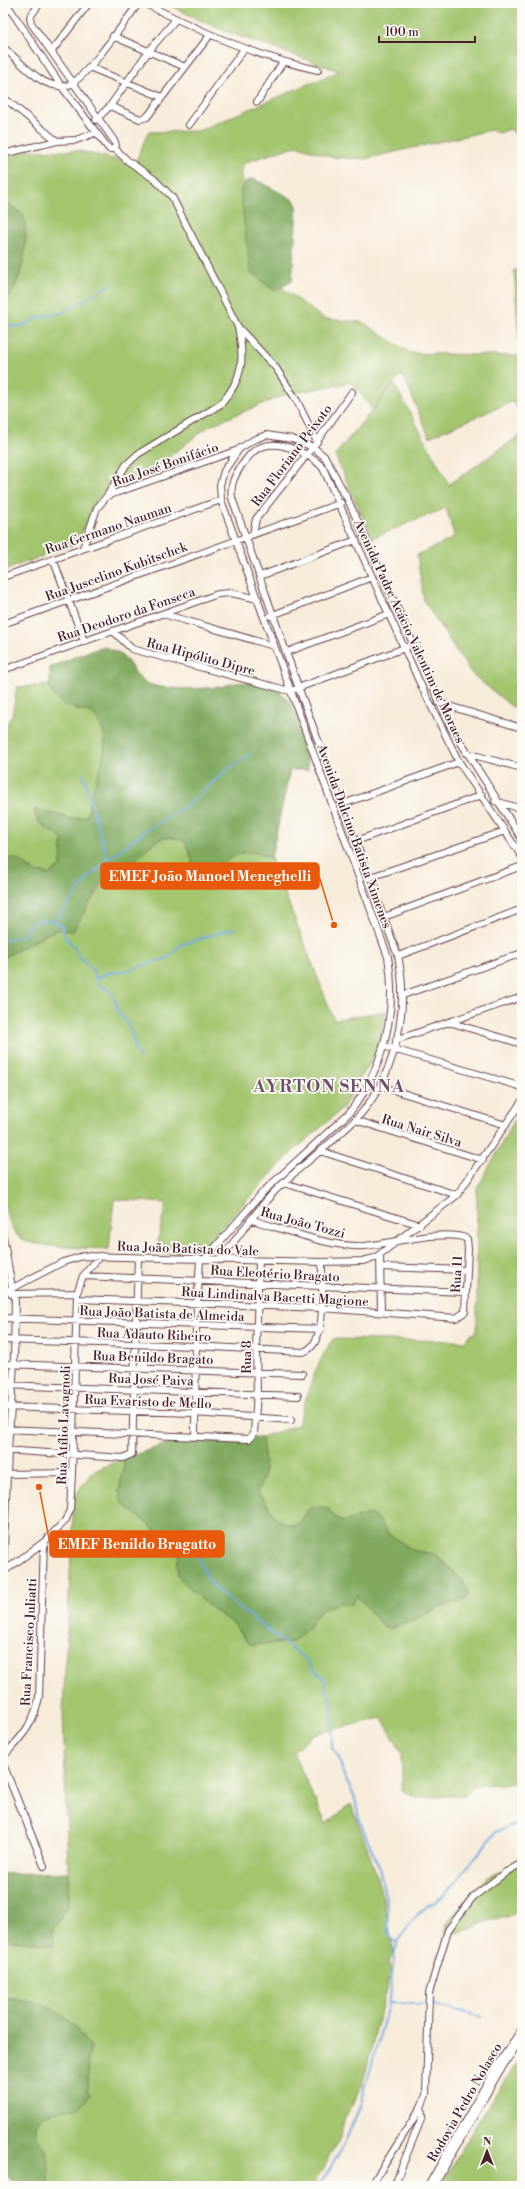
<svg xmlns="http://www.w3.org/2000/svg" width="525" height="2189" viewBox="0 0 525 2189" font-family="'Libre Bodoni',serif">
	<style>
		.green { fill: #a2c56e; stroke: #76724c }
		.forest { fill: #81aa61; stroke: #666446 }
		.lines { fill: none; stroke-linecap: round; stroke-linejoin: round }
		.stream { stroke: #70a9df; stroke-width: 2 }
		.street-casing { stroke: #643e45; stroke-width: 8 }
		.highway-casing { stroke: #643e45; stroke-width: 13 }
		.street { stroke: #fff; stroke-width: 6 }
		.highway { stroke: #fff; stroke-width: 11 }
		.labels { text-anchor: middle; stroke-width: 3.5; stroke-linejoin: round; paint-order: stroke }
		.street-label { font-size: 13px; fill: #4a1f2b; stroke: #fdfcf7 }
		.district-label { font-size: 17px; font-weight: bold; letter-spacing: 1px; fill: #70516b; stroke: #fdfcf7 }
		.leader { fill: none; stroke: #e8590c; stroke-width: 1.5 }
		.callout-dot { fill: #e8590c; stroke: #fdfcf7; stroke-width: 1.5 }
		.callout { fill: #e8590c; stroke: #e8590c; stroke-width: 1.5 }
		.callout-label { font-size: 14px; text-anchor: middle; font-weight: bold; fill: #fff }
	</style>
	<rect width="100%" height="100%" fill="#fdfcf7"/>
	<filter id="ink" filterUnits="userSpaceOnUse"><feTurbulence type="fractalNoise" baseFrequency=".025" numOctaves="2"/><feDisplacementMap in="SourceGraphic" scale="8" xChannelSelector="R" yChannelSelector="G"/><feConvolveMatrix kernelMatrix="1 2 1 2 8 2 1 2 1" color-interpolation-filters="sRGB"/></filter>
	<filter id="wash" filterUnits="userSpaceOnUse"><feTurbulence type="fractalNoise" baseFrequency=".012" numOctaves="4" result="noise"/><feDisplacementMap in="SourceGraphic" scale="16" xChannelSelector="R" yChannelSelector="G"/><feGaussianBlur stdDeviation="0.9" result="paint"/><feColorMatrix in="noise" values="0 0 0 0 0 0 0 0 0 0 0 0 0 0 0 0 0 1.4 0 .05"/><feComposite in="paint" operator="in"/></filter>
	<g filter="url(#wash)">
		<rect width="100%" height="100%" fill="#f7ecda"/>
		<path class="green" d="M164,3H522V140L510,129L499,133L491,130L364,159L330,157L299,146L292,147L244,163L241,174L243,187L277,290L281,287L324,319L362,322L410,353L520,356L514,270L522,271V420L515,403L511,402L429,437L404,377L400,376L372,409L351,382L284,395L209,426L161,463L121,488L99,496L77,543L3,571V300C5,298 9,296 11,294C21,282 32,229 23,215C19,210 9,203 3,200V159L25,150L79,151L135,164L148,132L198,131L339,71L219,29Z
			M394,384L450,486L451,483L522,434V710L511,706L471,673L424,601L417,555L452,539L454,535L446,508L372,538L335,455Z
			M50,685V688L76,710L92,712C115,742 102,760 93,790C90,800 90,808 86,817L72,819L34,809L47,830L58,835L62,840L61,866L49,874L36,872L16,859L3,858V729L12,716L17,687Z
			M172,836L184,841L191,856L193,866C215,874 225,857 246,852C253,851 264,856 271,858L334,1020L386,1011L377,1051L342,1109L288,1156L217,1232L200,1253L155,1254L166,1203L114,1199L109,1249C91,1248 30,1249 18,1236C10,1227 7,1214 3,1202V958L55,930L92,900L113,871L132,861L159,839Z
			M522,1106V1783L475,1785L466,1795L417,1798L402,1791V1753L382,1718L314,1734L293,1752L326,1824L351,1804C370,1853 388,1903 393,1955L388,1962L391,1970L361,2090L343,2120L340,2137L313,2186H48C52,2173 47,2152 39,2141C36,2137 36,2132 37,2126C43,2103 66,2115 76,2108C81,2105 86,2099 90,2095L87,2090L89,2046L62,2014L14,1998H3V1943L15,1940L53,1945V1929L65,1915L69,1904L63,1712L74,1497L92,1472L125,1458L119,1492L147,1523L180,1554L177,1564L178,1576L207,1605L234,1624L246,1641L252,1645L293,1642L308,1628L318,1613L327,1607L340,1603L352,1604L357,1595L384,1628C411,1628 432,1606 459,1602L455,1572L435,1554L415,1551L399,1541L388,1533L378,1519L368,1514L344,1522L333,1516L328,1508L307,1510L298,1525C270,1525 272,1505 257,1491L265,1470L262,1437L298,1425C308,1391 313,1369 333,1339L464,1341L477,1330V1189Z
			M522,1862V1908L508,1918C490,1915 479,1928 461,1932C457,1933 451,1933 446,1933L447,1923L486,1878Z
			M522,2056V2186H441L482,2114Z"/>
		<path class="forest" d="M254,179L294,200L297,206L292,281L277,290H273L250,272L240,190L246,181Z
			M3,200L23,215C28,239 25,285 3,300Z
			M105,647C109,649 115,651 119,653C132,661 134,680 151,685C169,690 199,689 217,687C223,687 229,684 235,683C293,675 306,724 308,770H290L271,858C264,856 253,851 246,852C225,857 215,874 193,867L191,856L184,841C155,830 152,848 132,862C126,866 117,867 112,872C98,885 84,914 73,931L54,930L3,958V858L16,859L36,872L49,874L61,866L62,840C52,828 36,828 34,809L72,819L86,817C90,808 90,800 93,790C102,760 115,741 92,712C77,710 53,705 50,686C49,680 50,673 50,667L87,652Z
			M262,1437C264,1456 269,1475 257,1491C272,1505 270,1525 298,1525C310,1512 305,1503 328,1508L333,1516L344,1522L368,1514L378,1519L388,1533L406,1546L415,1551L435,1554L462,1580L469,1594L467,1599L436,1608L411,1622L399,1624L393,1628H384L357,1595L352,1604L340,1603L327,1607L318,1613L308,1628L293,1642L252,1645L246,1641L234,1624L207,1605L178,1576L177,1564L180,1553L166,1539L123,1504L119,1492L125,1458L181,1439Z
			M68,1872C69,1900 72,1906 53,1929L54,1945L15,1940L3,1943V1874Z
			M3,1998C42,1998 68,2013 89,2046L87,2090L90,2095C86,2099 79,2108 74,2109C58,2112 36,2109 36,2133C36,2138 40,2142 43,2146C48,2157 52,2175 48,2186H17L3,2173Z"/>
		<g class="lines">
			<path class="stream" d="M3,326H22L40,317L61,313L110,285
				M83,774L108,860
				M55,922L86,880L106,862L143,832L188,805L223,773L250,754
				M3,940L23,936C26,934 25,930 27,928C38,916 50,919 62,926L65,938L74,946L79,956L93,970L99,985L109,990L115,999L117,1009L131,1030L135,1050L140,1058
				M96,979L108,973L125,971L167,958L181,945L228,930L235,929
				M189,1539L208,1579L219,1592L308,1661L312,1668L323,1677L328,1695L332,1700V1748L339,1757L343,1774L355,1798L359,1819L379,1867L388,1909V1931L393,1941L397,1942
				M388,2003L422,2004
				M434,2005L482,2017
				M319,2186L340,2152L360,2107L388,2005L396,1943L418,1914L427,1906L437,1901L446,1893L496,1832L522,1821"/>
		</g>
	</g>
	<g filter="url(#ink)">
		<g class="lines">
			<g class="street-casing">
				<path id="street" d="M6,3L62,87L109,149H113L116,146L115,142L31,23L30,17L40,3
					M144,3C200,31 256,57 318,70
					M113,36L185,67
					M3,47C16,58 28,72 43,81C50,85 62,88 69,85C87,77 125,21 139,3
					M52,51L89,3
					M89,67L162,97
					M3,97L57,141
					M257,102L283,62
					M110,106L140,119L147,117L210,35
					M96,120L110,106L148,52L176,19
					M189,125L244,49
					M114,148L128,161L154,179L172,197L238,327L276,368L297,401L317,442
					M3,154L57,141L76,140L95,133
					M107,496L126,465L138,454L221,404C243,379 245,359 238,327
					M253,534L256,519L313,447L352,392
					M83,548L97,508L107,496L238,450
					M53,559L84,641
					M260,576L356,540
					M3,577L221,500
					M163,614L274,646
					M270,616L372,577
					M3,624L341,503
					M113,631L132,649L290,691L407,647
					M287,652L389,614
					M3,670L218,594L231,593L258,599
					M439,703L522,728
					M466,753L522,768
					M495,801L522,809
					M343,804L459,762
					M356,841L482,795
					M368,878L505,831
					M384,917L522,866
					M398,956L522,909
					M403,995L522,953
					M449,1022L522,1044
					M396,1040L522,997
					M383,1046L522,1087
					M380,1086L506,1125
					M355,1120L483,1160
					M320,1151L457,1195
					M284,1183L420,1225
					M3,1236L12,1288
					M380,1255L381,1312
					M205,1259L263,1192L349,1113C383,1071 398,1011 388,957L221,500L220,485L224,471L239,449L253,440L266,435L292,439L313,447L325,457L348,500L451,727L522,839
					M220,1260C237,1238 254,1214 273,1193C298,1167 329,1146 355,1120C395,1079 410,1011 398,956L299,689L232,498C230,485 234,477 241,466C247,459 252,450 261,447C279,439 311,454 323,468L419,681L443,730L459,762L522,857
					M381,1267L467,1270
					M83,1276L465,1292
					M3,1293L63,1262L83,1256L322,1262L362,1261L375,1258L457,1195L522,1101
					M11,1294L77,1293
					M77,1299L321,1308L456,1318L465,1312L468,1249L467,1239C448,1228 388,1244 364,1246C331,1248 284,1229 252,1220
					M3,1318L321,1329
					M3,1340L196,1346L303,1352C329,1345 321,1283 322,1262
					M3,1364L302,1374
					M3,1385L298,1396
					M3,1407L194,1413L291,1420
					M3,1429L249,1439L254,1433L257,1394L256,1349L259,1261
					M195,1437L196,1326L200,1259
					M3,1450L123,1458L132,1454L138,1258
					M3,1474L72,1473
					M3,1572L44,1542L65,1521L70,1510L72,1473L77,1293L83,1276L100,1256
					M3,1572L8,1450L14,1364L15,1294
					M3,1757C21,1737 34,1725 39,1697L44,1542
					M3,1764L44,1866
					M371,2186L421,2107L426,2095L429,1993L448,1930L473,1897L506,1872L522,1863
					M394,2186L422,2117L421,2107"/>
			</g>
			<g class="highway-casing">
				<path id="highway" d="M431,2186L496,2072L522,2033"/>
			</g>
			<use href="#street" class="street"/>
			<use href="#highway" class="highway"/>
		</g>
	</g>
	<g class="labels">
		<g class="street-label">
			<text transform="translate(291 455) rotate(-53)" y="5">Rua Floriano Peixoto</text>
			<text transform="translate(165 464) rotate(-19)" y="5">Rua José Bonifácio</text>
			<text transform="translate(108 528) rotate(-19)" y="5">Rua Germano Nauman</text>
			<text transform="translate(116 571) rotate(-20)" y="5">Rua Juscelino Kubitschek</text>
			<text transform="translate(126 614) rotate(-19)" y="5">Rua Deodoro da Fonseca</text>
			<text transform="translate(410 631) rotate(65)" y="5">Avenida Padre Acácio Valentim de Moraes</text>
			<text transform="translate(201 656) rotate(15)" y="5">Rua Hipólito Dipre</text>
			<text transform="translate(355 836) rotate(70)" y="5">Avenida Dulcino Batista Ximenes</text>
			<text transform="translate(422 1130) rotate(17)" y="5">Rua Nair Silva</text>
			<text transform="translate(303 1222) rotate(15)" y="5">Rua João Tozzi</text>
			<text transform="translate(188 1248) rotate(2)" y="5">Rua João Batista do Vale</text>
			<text transform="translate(275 1273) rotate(3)" y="5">Rua Eleotério Bragato</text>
			<text transform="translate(456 1274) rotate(-87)" y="5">Rua 11</text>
			<text transform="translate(275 1296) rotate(3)" y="5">Rua Lindinalva Bacetti Magione</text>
			<text transform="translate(162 1313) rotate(2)" y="5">Rua João Batista de Almeida</text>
			<text transform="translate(154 1334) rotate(2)" y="5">Rua Adauto Ribeiro</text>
			<text transform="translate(153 1357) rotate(2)" y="5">Rua Benildo Bragato</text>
			<text transform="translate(246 1357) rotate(-90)" y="5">Rua 8</text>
			<text transform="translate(151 1379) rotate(2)" y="5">Rua José Paiva</text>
			<text transform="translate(148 1401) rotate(2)" y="5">Rua Evaristo de Mello</text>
			<text transform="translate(63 1425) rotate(-88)" y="5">Rua Atílio Lavagnoli</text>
			<text transform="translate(28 1642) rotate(-87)" y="5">Rua Francisco Juliatti</text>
			<text transform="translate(464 2102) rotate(-60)" y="5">Rodovia Pedro Nolasco</text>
		</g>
		<g class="district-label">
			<text x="329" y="1092">AYRTON SENNA</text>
		</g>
	</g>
	<path class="leader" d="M334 925L319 876M39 1487L50 1544"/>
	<g class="callout-dot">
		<circle cx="334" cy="925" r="4"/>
		<circle cx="39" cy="1487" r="4"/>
	</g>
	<g class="callout">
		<rect x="101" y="863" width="218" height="26" rx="4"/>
		<rect x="50" y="1531" width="174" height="26" rx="4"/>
	</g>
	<g class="callout-label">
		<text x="210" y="881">EMEF João Manoel Meneghelli</text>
		<text x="137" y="1549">EMEF Benildo Bragatto</text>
	</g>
	<rect width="525" height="2189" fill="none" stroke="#fdfcf7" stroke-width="16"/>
	<g transform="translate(487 2151)" stroke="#fdfcf7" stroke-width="3" paint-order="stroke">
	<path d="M0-3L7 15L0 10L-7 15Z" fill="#4a1f2b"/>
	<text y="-6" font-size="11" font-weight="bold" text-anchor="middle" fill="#4a1f2b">N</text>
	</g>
	<path d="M379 36v6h96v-6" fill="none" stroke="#4a1f2b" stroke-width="2"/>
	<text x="385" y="36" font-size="12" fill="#4a1f2b" stroke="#fdfcf7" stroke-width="3" paint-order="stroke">100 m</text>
</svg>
